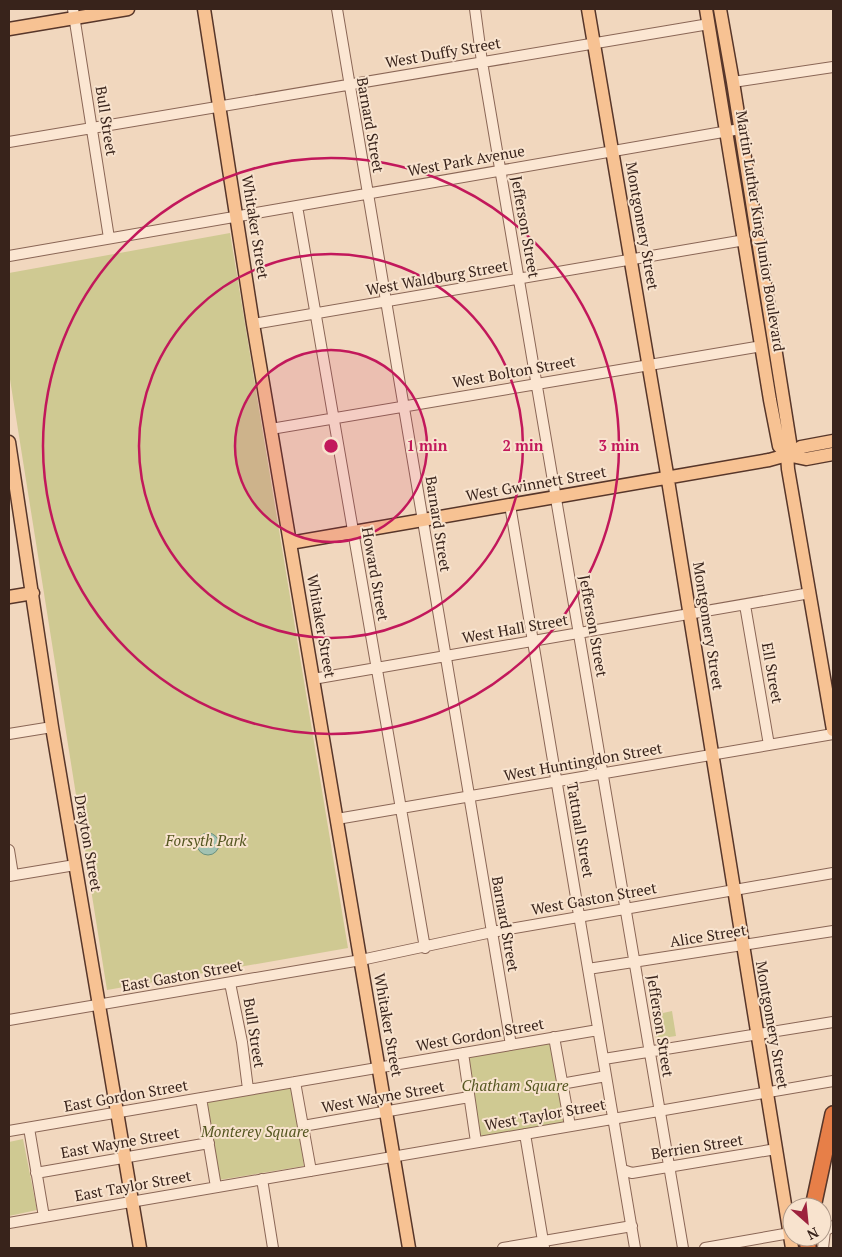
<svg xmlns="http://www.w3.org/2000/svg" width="842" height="1257" viewBox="0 0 842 1257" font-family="'PT Serif',serif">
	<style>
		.green { fill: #cfc992 }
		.water { fill: #a2c2b2; stroke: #69907e }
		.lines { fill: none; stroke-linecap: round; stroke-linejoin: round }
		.minor-casing { stroke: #8a6656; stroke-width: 12 }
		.major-casing { stroke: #57362a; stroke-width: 15 }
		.highway-casing { stroke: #57362a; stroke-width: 18 }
		.minor { stroke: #fbe6d2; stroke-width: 10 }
		.major { stroke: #f7c293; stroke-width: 12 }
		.highway { stroke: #e77f48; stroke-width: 15 }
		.ring { fill: none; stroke: #c2185b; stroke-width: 2.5 }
		.labels { text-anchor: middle; stroke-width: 4; stroke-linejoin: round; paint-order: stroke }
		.street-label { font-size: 15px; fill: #38231b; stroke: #f8e3ce }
		.park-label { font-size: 15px; font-style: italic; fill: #545620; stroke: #f8e3ce }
		.centre { fill: #c2185b; stroke: #f8e3ce; stroke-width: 2.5 }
		.ring-label { font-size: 15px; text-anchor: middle; font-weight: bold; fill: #c2185b; stroke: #f8e3ce; stroke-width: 4; stroke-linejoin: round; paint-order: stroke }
	</style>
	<rect width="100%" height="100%" fill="#f1d7be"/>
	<path class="green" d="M230,233L348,948L107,990L9,373V273Z
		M662,1009L663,1013L672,1011L676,1036L656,1039L651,1010Z
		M550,1036L564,1124L480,1137L466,1049Z
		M291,1084L304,1166L219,1180L206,1097Z
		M23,1139L37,1210L9,1216V1142Z"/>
	<path class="water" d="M197 844a11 11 0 1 1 22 0a11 11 0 1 1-22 0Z"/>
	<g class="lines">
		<g class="minor-casing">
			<path id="minor" d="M73,9L109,238
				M337,9L511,1045
				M475,9L482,62L683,1248
				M733,82L833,67
				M9,142L709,24
				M297,206L425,948
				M9,256L740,129
				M253,324L745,240
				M271,429L762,346
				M510,505L635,1248
				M745,605L769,745
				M313,679L810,593
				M9,734L52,727
				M337,819L833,734
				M9,850L13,875
				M9,876L75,865
				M588,969L833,931
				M230,983L242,1042L248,1089
				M9,1020L361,960L492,932L833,873
				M554,1037L570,1126
				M463,1053L476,1142
				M604,1059L833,1022
				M295,1082L311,1171
				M561,1084L606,1076
				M201,1098L216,1187
				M303,1126L469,1097
				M29,1128L44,1217
				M9,1131L598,1030
				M525,1134L544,1247
				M623,1170L632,1173L776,1149
				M36,1173L209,1143
				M262,1179L273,1248
				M9,1223L833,1081
				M503,1248L632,1226
				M705,1248L790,1233
				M823,1248L825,1231L833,1226"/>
		</g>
		<g class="major-casing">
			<path id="major" d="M204,9L253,324L409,1248
				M588,9L666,468L792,1248
				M706,9L770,400L779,446L787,455
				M720,9L733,82L790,442L787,455L788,469L833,730
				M9,29L128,9
				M9,442L52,727L140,1248
				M787,455L806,459L833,454
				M290,543L769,460L787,455L801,447L833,441
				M9,597L33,593"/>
		</g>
		<g class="highway-casing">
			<path id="highway" d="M813,1207L833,1114
				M808,1248V1237"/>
		</g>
		<use href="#minor" class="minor"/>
		<use href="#major" class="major"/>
		<use href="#highway" class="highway"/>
	</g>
	<circle cx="331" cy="446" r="96" fill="#c2185b" fill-opacity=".12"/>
	<g class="ring">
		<circle cx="331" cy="446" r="96"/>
		<circle cx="331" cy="446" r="192"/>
		<circle cx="331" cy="446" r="288"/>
	</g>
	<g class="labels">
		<g class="street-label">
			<text transform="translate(443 53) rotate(-10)" y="5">West Duffy Street</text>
			<text transform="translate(106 121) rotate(81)" y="5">Bull Street</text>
			<text transform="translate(370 125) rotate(80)" y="5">Barnard Street</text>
			<text transform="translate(466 161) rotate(-10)" y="5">West Park Avenue</text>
			<text transform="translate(642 226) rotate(80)" y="5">Montgomery Street</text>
			<text transform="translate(255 227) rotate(81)" y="5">Whitaker Street</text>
			<text transform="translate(525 227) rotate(80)" y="5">Jefferson Street</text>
			<text transform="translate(760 231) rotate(81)" y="5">Martin Luther King Junior Boulevard</text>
			<text transform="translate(437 278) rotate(-10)" y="5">West Waldburg Street</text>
			<text transform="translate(514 372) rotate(-10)" y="5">West Bolton Street</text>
			<text transform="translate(536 484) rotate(-10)" y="5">West Gwinnett Street</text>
			<text transform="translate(438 524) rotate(81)" y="5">Barnard Street</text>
			<text transform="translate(375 574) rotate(80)" y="5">Howard Street</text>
			<text transform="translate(321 626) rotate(80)" y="5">Whitaker Street</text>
			<text transform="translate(593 626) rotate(80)" y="5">Jefferson Street</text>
			<text transform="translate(708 626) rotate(81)" y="5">Montgomery Street</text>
			<text transform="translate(515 629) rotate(-10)" y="5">West Hall Street</text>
			<text transform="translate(772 673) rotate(80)" y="5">Ell Street</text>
			<text transform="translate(583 762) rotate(-10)" y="5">West Huntingdon Street</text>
			<text transform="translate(580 830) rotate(80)" y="5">Tattnall Street</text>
			<text transform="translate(88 843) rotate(80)" y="5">Drayton Street</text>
			<text transform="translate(594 899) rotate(-10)" y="5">West Gaston Street</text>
			<text transform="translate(505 924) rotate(80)" y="5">Barnard Street</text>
			<text transform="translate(708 936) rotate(-9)" y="5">Alice Street</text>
			<text transform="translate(182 976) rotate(-10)" y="5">East Gaston Street</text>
			<text transform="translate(388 1025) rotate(80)" y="5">Whitaker Street</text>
			<text transform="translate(772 1025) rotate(80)" y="5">Montgomery Street</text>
			<text transform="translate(660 1026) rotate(81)" y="5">Jefferson Street</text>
			<text transform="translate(254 1033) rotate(81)" y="5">Bull Street</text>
			<text transform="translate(480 1035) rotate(-10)" y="5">West Gordon Street</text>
			<text transform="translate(126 1096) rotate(-10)" y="5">East Gordon Street</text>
			<text transform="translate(383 1097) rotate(-10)" y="5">West Wayne Street</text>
			<text transform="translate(545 1115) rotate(-10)" y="5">West Taylor Street</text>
			<text transform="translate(120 1143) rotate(-10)" y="5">East Wayne Street</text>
			<text transform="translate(697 1147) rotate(-9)" y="5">Berrien Street</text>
			<text transform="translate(133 1186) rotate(-10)" y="5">East Taylor Street</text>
		</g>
		<g class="park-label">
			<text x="206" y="846">Forsyth Park</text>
			<text x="515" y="1091">Chatham Square</text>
			<text x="255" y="1137">Monterey Square</text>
		</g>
	</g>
	<circle cx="331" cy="446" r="8" class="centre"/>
	<g class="ring-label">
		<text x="427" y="451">1 min</text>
		<text x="523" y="451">2 min</text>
		<text x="619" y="451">3 min</text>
	</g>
	<rect width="842" height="1257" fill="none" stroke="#38231b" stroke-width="20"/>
	<g transform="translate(807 1222) rotate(153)"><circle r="24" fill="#f8e3ce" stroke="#ab9686"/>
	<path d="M0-4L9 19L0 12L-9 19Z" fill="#9d223d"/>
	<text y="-8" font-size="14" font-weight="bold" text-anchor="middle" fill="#38231b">N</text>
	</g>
</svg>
